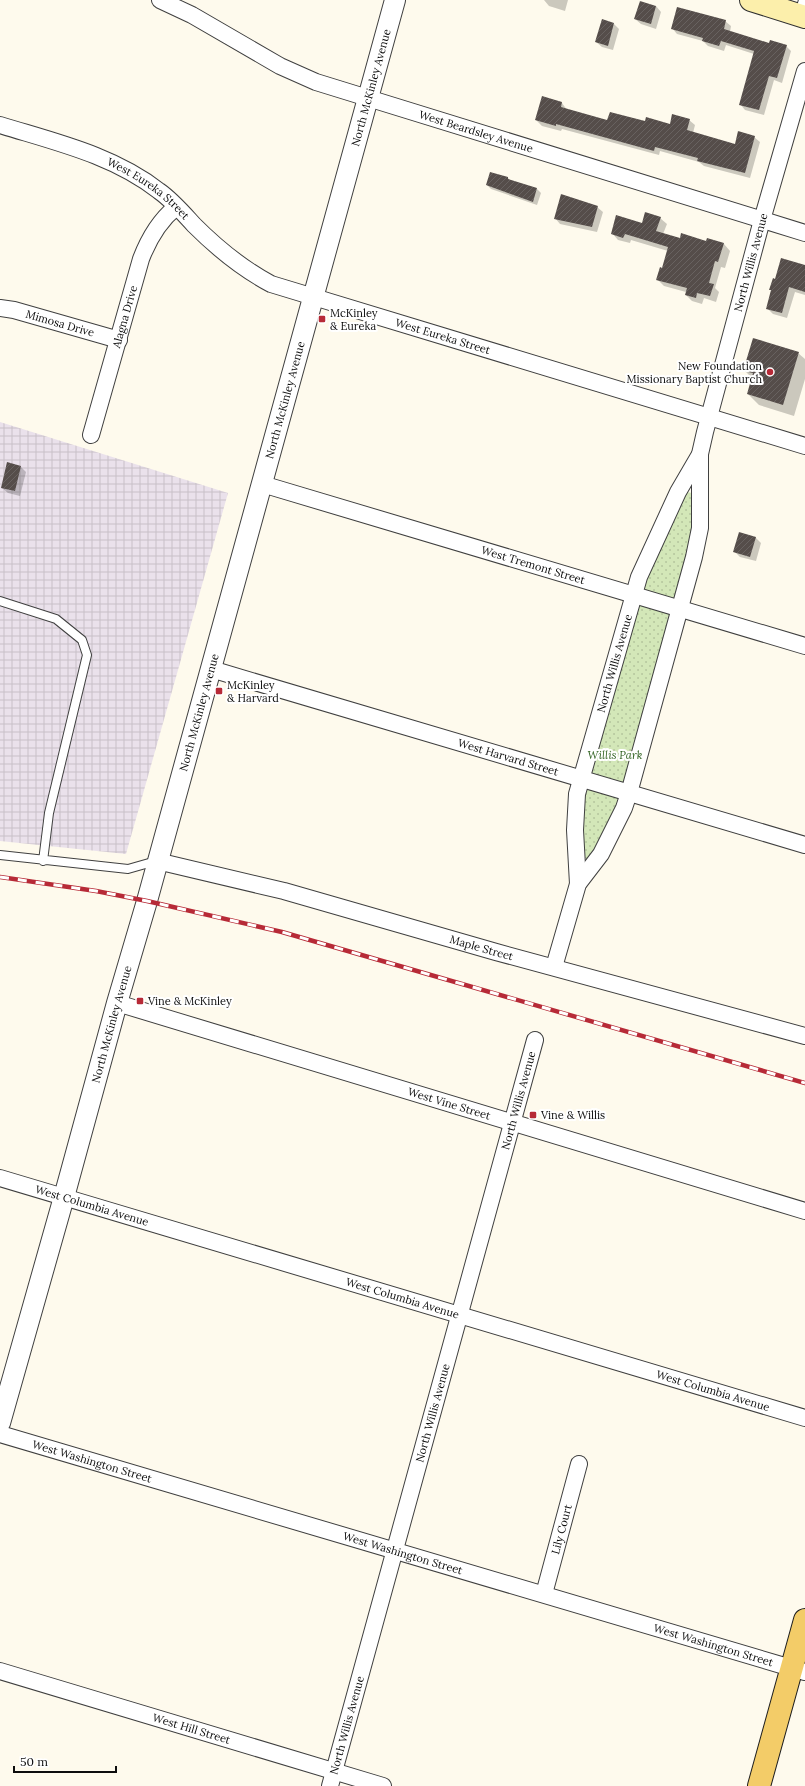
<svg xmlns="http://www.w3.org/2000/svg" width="805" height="1786" viewBox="0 0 805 1786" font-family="Lora,serif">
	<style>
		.industrial { fill: url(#industrial-grid) }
		.park { fill: url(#park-dots) }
		.shadow { fill: #0003 }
		.building { fill: url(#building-hatch) }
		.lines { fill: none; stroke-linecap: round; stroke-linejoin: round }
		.service-casing { stroke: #404040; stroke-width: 10 }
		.minor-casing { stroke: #404040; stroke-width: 18 }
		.tertiary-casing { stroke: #404040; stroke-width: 22 }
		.secondary-casing { stroke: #2f2f2f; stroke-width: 24 }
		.primary-casing { stroke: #1e1e1e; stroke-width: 24 }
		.service { stroke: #fff; stroke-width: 8 }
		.minor { stroke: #fff; stroke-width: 16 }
		.tertiary { stroke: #fff; stroke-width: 20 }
		.secondary { stroke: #fcefab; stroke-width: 22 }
		.primary { stroke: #f3cc68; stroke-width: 22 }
		.rail-casing { stroke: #b72a37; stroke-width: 4.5 }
		.rail { stroke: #fff; stroke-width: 3; stroke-dasharray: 9; stroke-linecap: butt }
		.poi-dot { fill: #b72a37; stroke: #fff; stroke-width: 1.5 }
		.labels { text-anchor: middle; stroke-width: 4; stroke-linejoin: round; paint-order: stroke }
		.street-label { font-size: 11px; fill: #0d0d0d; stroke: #fff }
		.poi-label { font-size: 11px; fill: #0d0d0d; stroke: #fff; text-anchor: start }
		.park-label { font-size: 11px; font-style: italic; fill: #306220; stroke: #fff }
	</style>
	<defs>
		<pattern id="industrial-grid" width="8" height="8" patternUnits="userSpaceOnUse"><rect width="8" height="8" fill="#eae1eb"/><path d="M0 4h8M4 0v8" fill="none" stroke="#c8c0c8"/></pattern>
		<pattern id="park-dots" width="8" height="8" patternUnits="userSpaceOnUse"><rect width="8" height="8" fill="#d3e7b8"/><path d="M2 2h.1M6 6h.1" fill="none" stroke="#b4c59d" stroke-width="1.8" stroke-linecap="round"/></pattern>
		<pattern id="building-hatch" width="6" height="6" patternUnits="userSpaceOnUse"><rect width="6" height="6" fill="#554d4a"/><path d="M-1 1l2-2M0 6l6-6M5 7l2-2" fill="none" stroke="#686260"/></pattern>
	</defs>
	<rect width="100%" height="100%" fill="#fefaed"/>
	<path class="industrial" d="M0,422L228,493L126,854L0,841Z"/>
	<path class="park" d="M687,492L692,493L694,526L617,811L590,859H586L583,854V805L594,757L640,593L684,494Z"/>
	<path class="shadow" d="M544,0H568L565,11L549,6Z
		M656,6L661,12L656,29L641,24L635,19Z
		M725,21L731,26L730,32L769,44L786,46L791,51L782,83L774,80L764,115L745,110L740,104L754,54L726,45L724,51L708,46L703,41L677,34L672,28Z
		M614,24L619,29L613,50L602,47L596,42Z
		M543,98L562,103L567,110L608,121L671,125L689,120L695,125L693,133L735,145L754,137L760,142L750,178L704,166L699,162L660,151L659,155L562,129L561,131L542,126L536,120Z
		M508,178L511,181L537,189L541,193L537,205L491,189L487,185Z
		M562,195L597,207L603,212L597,232L560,224L555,218Z
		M660,218L667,224L663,234L681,239L724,244L730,251L725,268L721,267L715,288L719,292L716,302L704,298L702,304L692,301L686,295V292L664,286L658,280L663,269L668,251L631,240L630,243L618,240L612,233Z
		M805,269V295L795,292L787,318L773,314L767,308L772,291L770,289L776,280Z
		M798,353L805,359V379L794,416L759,405L748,394L752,378L744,370Z
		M21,467L26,472L20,496L8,493L2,488Z
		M755,537L761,543L756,561L740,557L735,552Z"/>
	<path class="building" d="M640,1L656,6L651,24L634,19Z
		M677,7L726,20L724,29L769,43L770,40L787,45L777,78L769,76L759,110L739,105L754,51L721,41L719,46L702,41L703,38L671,29Z
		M602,19L614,23L608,46L595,42Z
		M542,96L562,102L561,107L607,120L610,112L645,121L646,117L670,124L672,114L690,119L687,130L735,144L738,131L755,136L745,173L697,161L698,158L655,147L654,151L556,124V126L535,120Z
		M490,172L508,177V179L537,188L533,202L486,185Z
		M561,194L598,206L592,227L554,219Z
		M645,212L661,217L656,231L680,238L681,233L706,241L707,238L724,243L718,262L715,261L709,283L714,284L710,296L697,293L696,298L685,295L687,288L656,280L660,267L662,268L668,247L625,234L623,238L611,234L616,215L642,223Z
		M781,258L805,265V292L789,287L782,313L766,309L771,290H769L773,278L775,279Z
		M753,338L799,352L783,405L747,394L753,373L743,371Z
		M7,462L21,466L15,491L1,488Z
		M739,532L756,537L750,557L733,552Z"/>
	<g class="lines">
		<g class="service-casing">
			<path id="service" d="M799,14L803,0
				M0,601L56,619L82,640L87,655L49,813L43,861
				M0,855L128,869L156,861"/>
		</g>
		<g class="minor-casing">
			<g id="minor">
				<path id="s1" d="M160,0L192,15L280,66L316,82L805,233"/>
				<path id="s2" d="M0,125C55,142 113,155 159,191C172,200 183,213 194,225C217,248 241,268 271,284L805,446"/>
				<path id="s3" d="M0,308L14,310L119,340"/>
				<path id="s4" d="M91,435L141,259C149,238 159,221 176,207"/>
				<path id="s5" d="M262,484L805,646"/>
				<path id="s6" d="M211,669L805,845"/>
				<path id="s7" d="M157,861L284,891L496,952L805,1036"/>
				<path id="s8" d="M578,884L575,830L577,794L639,577L678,492L699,456"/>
				<path id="s9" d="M554,967L578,884L601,854L624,808L629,793L694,557L700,528V454L705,432L762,220L805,71"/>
				<path id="s10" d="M117,1003L805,1211"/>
				<path id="s11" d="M0,1178L805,1418"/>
				<path id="s12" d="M0,1434L805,1672"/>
				<path id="s13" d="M544,1594L579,1464"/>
				<path id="s14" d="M0,1671L383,1786"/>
				<path id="s15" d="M330,1786L535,1040"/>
			</g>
		</g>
		<g class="tertiary-casing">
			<g id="tertiary">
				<path id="s16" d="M0,1423L64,1197L117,1003L147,901L395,0"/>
			</g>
		</g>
		<g class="secondary-casing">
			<path id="secondary" d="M751,0L805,17"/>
		</g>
		<g class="primary-casing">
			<path id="primary" d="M759,1786L805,1620"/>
		</g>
		<use href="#service" class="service"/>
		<use href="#minor" class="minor"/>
		<use href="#tertiary" class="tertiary"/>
		<use href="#secondary" class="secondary"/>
		<use href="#primary" class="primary"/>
		<g class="rail-casing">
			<path id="rail" d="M0,877L96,891L147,901L282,932L805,1083"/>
		</g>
		<use href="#rail" class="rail"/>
	</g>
	<g class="poi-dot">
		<rect x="318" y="315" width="8" height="8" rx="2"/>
		<circle cx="770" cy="372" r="4"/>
		<rect x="215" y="687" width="8" height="8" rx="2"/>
		<rect x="136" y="997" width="8" height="8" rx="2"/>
		<rect x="529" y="1111" width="8" height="8" rx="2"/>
	</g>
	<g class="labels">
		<g class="street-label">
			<text dy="4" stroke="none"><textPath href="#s16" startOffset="1386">North McKinley Avenue</textPath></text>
			<text dy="4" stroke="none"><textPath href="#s1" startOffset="344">West Beardsley Avenue</textPath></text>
			<text dy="4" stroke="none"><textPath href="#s2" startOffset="163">West Eureka Street</textPath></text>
			<text dy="4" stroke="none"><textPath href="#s9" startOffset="738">North Willis Avenue</textPath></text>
			<text dy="4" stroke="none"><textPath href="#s4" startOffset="123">Alagna Drive</textPath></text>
			<text dy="4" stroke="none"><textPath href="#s3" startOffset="62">Mimosa Drive</textPath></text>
			<text dy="4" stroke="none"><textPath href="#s2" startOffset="499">West Eureka Street</textPath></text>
			<text dy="4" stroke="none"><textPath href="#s16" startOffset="1062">North McKinley Avenue</textPath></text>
			<text dy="4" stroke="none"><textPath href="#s5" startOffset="283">West Tremont Street</textPath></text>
			<text dy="4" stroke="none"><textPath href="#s8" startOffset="226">North Willis Avenue</textPath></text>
			<text dy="4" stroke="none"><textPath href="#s16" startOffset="738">North McKinley Avenue</textPath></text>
			<text dy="4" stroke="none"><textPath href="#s6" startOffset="310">West Harvard Street</textPath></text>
			<text dy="4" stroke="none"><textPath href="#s7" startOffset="336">Maple Street</textPath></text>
			<text dy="4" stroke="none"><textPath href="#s16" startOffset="414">North McKinley Avenue</textPath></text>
			<text dy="4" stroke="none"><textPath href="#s15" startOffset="711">North Willis Avenue</textPath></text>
			<text dy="4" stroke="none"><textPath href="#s10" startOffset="347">West Vine Street</textPath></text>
			<text dy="4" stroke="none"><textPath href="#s11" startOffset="96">West Columbia Avenue</textPath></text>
			<text dy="4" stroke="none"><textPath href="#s11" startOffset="420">West Columbia Avenue</textPath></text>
			<text dy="4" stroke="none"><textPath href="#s11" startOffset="744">West Columbia Avenue</textPath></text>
			<text dy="4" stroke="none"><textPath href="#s15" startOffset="387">North Willis Avenue</textPath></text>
			<text dy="4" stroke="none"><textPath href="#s12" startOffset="96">West Washington Street</textPath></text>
			<text dy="4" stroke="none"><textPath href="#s13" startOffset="67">Lily Court</textPath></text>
			<text dy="4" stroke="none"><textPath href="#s12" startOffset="420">West Washington Street</textPath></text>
			<text dy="4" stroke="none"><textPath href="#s12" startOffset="744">West Washington Street</textPath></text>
			<text dy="4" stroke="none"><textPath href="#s15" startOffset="63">North Willis Avenue</textPath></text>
			<text dy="4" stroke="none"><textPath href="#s14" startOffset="200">West Hill Street</textPath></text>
		</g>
		<g class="poi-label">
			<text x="330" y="317">McKinley<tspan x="330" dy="13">&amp; Eureka</tspan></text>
			<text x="762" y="370" text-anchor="end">New Foundation<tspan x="762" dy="13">Missionary Baptist Church</tspan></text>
			<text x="227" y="689">McKinley<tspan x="227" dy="13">&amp; Harvard</tspan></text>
			<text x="148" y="1005">Vine &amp; McKinley</text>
			<text x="541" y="1119">Vine &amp; Willis</text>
		</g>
		<g class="park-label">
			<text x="615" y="759">Willis Park</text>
		</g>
	</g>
	<path d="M14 1766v6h102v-6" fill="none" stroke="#0d0d0d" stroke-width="2"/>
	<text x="20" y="1766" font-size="12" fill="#0d0d0d" stroke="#ffffff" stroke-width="3" paint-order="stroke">50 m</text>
</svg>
